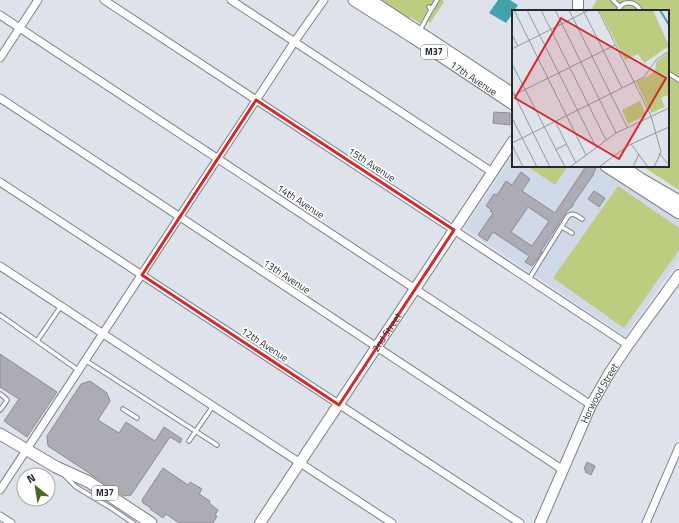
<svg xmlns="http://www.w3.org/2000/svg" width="679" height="523" viewBox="0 0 679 523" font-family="'Titillium Web',sans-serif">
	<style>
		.built { fill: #d0d9e7 }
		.green { fill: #bccd82 }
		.water { fill: #41a3ae }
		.building { fill: #adabb3; stroke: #8e8b94; fill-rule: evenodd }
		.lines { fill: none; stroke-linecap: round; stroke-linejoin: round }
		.service-casing { stroke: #7b8087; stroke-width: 5.5 }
		.minor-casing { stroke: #7b8087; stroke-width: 9 }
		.secondary-casing { stroke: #7b8087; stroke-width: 12 }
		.primary-casing { stroke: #7b8087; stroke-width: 13 }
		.service { stroke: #fff; stroke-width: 3.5 }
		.minor { stroke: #fff; stroke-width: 7 }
		.secondary { stroke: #fff; stroke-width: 10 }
		.primary { stroke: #fff; stroke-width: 11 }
		.marked { fill: none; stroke: #d62828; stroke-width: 3; stroke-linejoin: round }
		.labels { text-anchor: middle; stroke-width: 3.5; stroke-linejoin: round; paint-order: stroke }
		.shield { fill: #fff; stroke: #68696b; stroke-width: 1 }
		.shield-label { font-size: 9px; font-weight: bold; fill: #27292c }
		.street-label { font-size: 10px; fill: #27292c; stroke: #fff }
		.inset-river { fill: none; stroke: #41a3ae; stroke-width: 2 }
		.inset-road { fill: none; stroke: #95999f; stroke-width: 1 }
		.view { fill: #d62828; fill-opacity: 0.15; stroke: #d62828; stroke-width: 2 }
		.inset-edge { fill: none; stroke: #27292c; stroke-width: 2 }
	</style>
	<rect width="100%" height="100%" fill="#dee3eb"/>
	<path class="built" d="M513,155V166H595L679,221V260L625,336L464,228Z"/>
	<path class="green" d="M376,0H442L444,2L430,23L423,18L420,23L410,17V23Z
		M597,0H679V190L642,166H668V11H593L592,8Z
		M527,166H568L555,185Z
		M618,186L679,228V250L624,328L553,278Z"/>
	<path class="water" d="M498,0H510L518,5L514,11H513V13L506,23L489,13Z"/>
	<path class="building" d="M494,112L510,113V125L493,123Z
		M586,166H592L596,169L593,174H594L573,204H574L571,208H570L565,214L541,251L542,252L536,261V260L532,266L525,262L529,256L493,232L487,241L478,235L493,213L490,211L492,210L486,206L494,194L497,195L506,181L512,185L521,172L530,179L522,191L555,213ZM528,207L549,221L532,246L511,232Z
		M594,191L605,198L599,207L588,199Z
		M0,354L57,392L27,437L4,421L19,399L0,387Z
		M90,381L107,393L110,401L98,420L119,433L126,422L155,441L164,427L182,439L180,443L170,437L131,495L124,496L48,446L47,436L81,384Z
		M587,462L595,466L591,475L585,472L586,470L584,469Z
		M163,468L188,485L190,482L202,489L199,494L210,501L209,503L218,510L215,515L217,516L213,523H179L166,514L163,518L150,509L151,508L143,503L142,500Z"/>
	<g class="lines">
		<g class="service-casing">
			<path id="service" d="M613,0L619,6
				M431,10L437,0
				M618,11C622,0 635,0 641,11
				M420,30L431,10L429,7
				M668,73L679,80
				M562,227L572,233
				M529,279L568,216C574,212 577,216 582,219
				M0,315L78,370
				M37,341L61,306
				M85,360L217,445
				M0,394L3,396L7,400L6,402L0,410
				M123,409L137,418
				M189,441L213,406
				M65,476L76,487L111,508L133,523"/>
		</g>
		<g class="minor-casing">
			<path id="minor" d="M104,0L454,230L628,345
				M231,0L492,172
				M0,15L591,405
				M0,58L38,0
				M0,98L563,470
				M0,182L520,523
				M0,266L213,406L392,523
				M0,490L295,41L324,0
				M0,516L11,523
				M646,523L679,447"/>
		</g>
		<g class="secondary-casing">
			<g id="secondary">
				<path d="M578,0V11"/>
				<path id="s1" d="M260,523L513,141"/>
				<path id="s2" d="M540,523L591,405L610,372L628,345L679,275"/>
			</g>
		</g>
		<g class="primary-casing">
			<g id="primary">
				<path id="s3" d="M354,0L414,38L513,104"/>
				<path d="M370,0L513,94"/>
				<path d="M606,166L679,213"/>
				<path d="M622,166L641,179L679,201"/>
				<path d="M0,434L56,467L89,482L151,523"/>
			</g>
		</g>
		<use href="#service" class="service"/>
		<use href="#minor" class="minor"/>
		<use href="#secondary" class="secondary"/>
		<use href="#primary" class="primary"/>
	</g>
	<path class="marked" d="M256,100L454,230L339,405L142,275Z"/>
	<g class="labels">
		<g class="shield">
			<rect x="421" y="45" width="26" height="14" rx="3"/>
			<rect x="92" y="486" width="26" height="14" rx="3"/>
		</g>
		<g class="shield-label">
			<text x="434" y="55">M37</text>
			<text x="105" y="496">M37</text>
		</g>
		<g class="street-label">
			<text dy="4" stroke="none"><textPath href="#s3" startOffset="143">17th Avenue</textPath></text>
			<text transform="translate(372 164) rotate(33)" y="4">15th Avenue</text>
			<text transform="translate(301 201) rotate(33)" y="4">14th Avenue</text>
			<text transform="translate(287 276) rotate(33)" y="4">13th Avenue</text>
			<text dy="4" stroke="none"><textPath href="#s1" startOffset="229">2nd Street</textPath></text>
			<text transform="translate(265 344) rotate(33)" y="4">12th Avenue</text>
			<text dy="4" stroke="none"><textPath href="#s2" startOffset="143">Horwood Street</textPath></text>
		</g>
	</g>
	<g transform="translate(512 10)">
		<rect width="157" height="157" fill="#dee3eb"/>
		<path d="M87,0H141L157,36L132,53L126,44L113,50ZM157,42V88L155,85L149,88L153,97L139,103L124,72L138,65L143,60L144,52ZM128,91L134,105L116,114L110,100Z" fill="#bccd82"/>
		<path class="inset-river" d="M148,0L157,15"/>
		<path class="inset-road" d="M2,0L74,145M15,0L84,137M29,0L94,130M43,0L104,123M57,0L115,117M71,0L110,78M86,0L139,106L149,142L142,157M0,25L6,36M0,39L77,0M0,54L53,157M0,80L38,157M0,86L103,35M0,108L25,157M43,111L64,153M0,133L132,67L144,50L157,41M119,134L136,157M0,135L11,157M43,140L55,134M147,143L157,155M58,157L104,123L157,98M87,157L117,135L157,117M121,157L127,144"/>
		<path class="view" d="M49,8L154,68L107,149L3,88Z"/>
		<rect width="157" height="157" class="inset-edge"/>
	</g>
	<g transform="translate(36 487) rotate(330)"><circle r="19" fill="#ffffff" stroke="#a9a9ab"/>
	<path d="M0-3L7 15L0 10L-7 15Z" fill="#486921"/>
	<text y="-6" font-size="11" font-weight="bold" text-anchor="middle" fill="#27292c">N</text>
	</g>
</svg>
